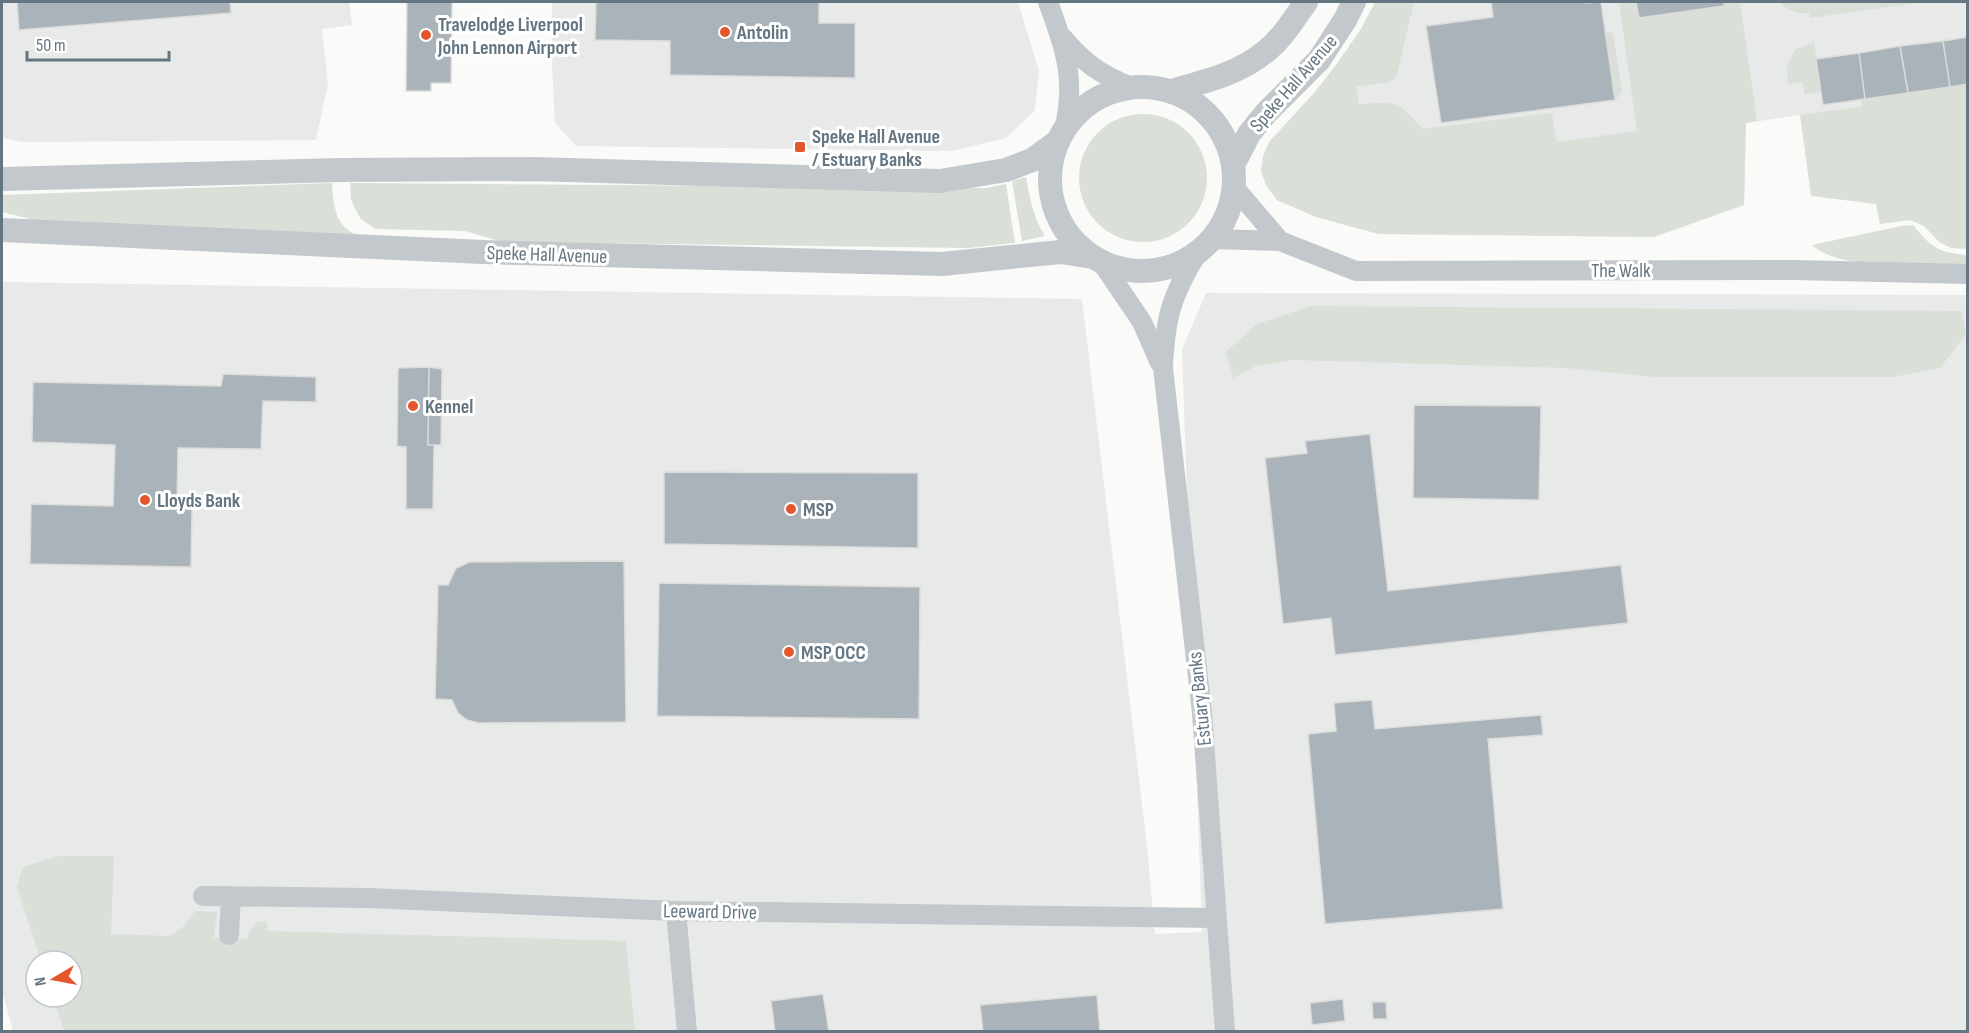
<svg xmlns="http://www.w3.org/2000/svg" width="1969" height="1033" viewBox="0 0 1969 1033" font-family="'Sofia Sans Condensed',sans-serif">
	<style>
		.built { fill: #e8e9e9; fill-rule: evenodd }
		.green { fill: #dadfd7 }
		.building { fill: #aab3b9; stroke: #dcdcda; stroke-width: 1.5 }
		.lines { fill: none; stroke-linecap: round; stroke-linejoin: round }
		.minor { stroke: #c3c8cc; stroke-width: 20 }
		.tertiary { stroke: #c3c8cc; stroke-width: 24 }
		.poi-dot { fill: #e4572e; stroke: #fff; stroke-width: 2 }
		.labels { text-anchor: middle; stroke-width: 6; stroke-linejoin: round; paint-order: stroke }
		.poi-label { font-size: 20px; font-weight: bold; fill: #657683; stroke: #fff; text-anchor: start }
		.street-label { font-size: 20px; fill: #657683; stroke: #fff }
	</style>
	<rect width="100%" height="100%" fill="#fafaf8"/>
	<path class="built" d="M2,2H349L352,25L322,29L328,84L316,140L23,142L2,138Z
		M552,2H1018L1039,71L1035,110L1006,138L952,151L576,146L555,123L552,65Z
		M1387,2H1967V172L1862,106L1746,123L1744,205L1654,237L1379,234L1316,217L1277,200L1266,185L1268,167Z
		M2,282L1082,299L1147,846L1155,934L1202,932L1182,349L1206,293L1967,295V1031H13L2,990ZM36,961H72V997H36Z"/>
	<path class="green" d="M1375,2H1414L1396,78L1389,82L1356,87L1359,104C1398,102 1396,100 1423,129L1549,113L1552,114L1557,142L1637,131L1619,2H1636L1639,18L1724,6V2H1740L1757,121L1746,123L1744,205L1654,237L1379,234L1316,217L1277,200L1266,185L1261,171L1263,156L1269,142L1313,94L1336,65L1361,29Z
		M1780,2H1922L1810,18L1809,13C1796,13 1789,12 1780,2Z
		M1605,31L1613,33L1622,92L1615,100Z
		M1814,42L1821,92L1804,94L1803,82L1788,84L1787,66L1795,50Z
		M1967,84V249L1951,248L1939,242L1924,226L1910,220L1880,224L1876,204L1811,196L1800,115L1862,106L1861,99Z
		M1079 178a64 64 0 1 1 128 0a64 64 0 1 1-128 0Z
		M1026,177C1030,199 1033,217 1045,236L1022,241L1012,181Z
		M332,183C333,198 334,220 348,230C351,233 358,234 362,236L91,234L2,212V195Z
		M350,183L986,188L1006,184L1015,243L968,248L503,242L465,231L375,229L360,218L351,200Z
		M1913,225C1931,247 1938,253 1967,255V264C1928,264 1841,272 1812,245L1901,226Z
		M1311,306L1961,311L1966,334L1940,368L1892,377H1654L1567,368L1293,360L1256,366L1233,378L1226,352L1257,324Z
		M59,856H114L111,934L170,936L184,926L195,911L217,912L214,938L247,939L250,930L257,922L266,921L268,931L626,941L635,1031H64L53,997H72V961H41L17,887L23,867Z"/>
	<path class="building" d="M17,2H230L231,13L19,30Z
		M407,2H452L451,83H431V91H406Z
		M596,2H819V23H855V78L670,75V41L595,40Z
		M1491,2H1584V3L1601,2L1615,100L1441,123L1426,26L1493,17Z
		M1636,2H1724V6L1639,18Z
		M1968,37V84L1950,87L1943,41Z
		M1943,41L1950,87L1908,93L1900,46Z
		M1900,46L1908,93L1865,99L1859,53Z
		M1859,53L1865,99L1823,105L1816,59Z
		M429,367L428,445H434L433,509H406V447L397,446L398,368Z
		M429,367L442,369L441,445H428Z
		M223,374L316,377V402L263,401L261,449L178,448L177,507H192L191,567L30,564L31,504L113,506L115,445L32,442L33,382L221,386Z
		M1414,405L1541,406L1539,500L1413,498Z
		M1370,434L1388,591L1621,565L1628,623L1335,655L1331,618L1283,624L1265,458L1307,453L1305,441Z
		M664,472L918,473V548L664,544Z
		M624,561L626,722L479,723L467,720L458,713L452,700L435,699L438,585H448L456,568L470,562Z
		M659,583L920,587L919,719L657,716Z
		M1372,700L1375,729L1541,715L1543,735L1488,739L1503,909L1325,924L1308,734L1336,731L1334,703Z
		M823,994L829,1032H775L771,1001Z
		M1097,995L1100,1032H983L980,1005Z
		M1343,999L1345,1021L1312,1025L1310,1003Z
		M1372,1002H1386L1387,1019H1373Z"/>
	<g class="lines">
		<path class="minor" d="M1048,2C1059,32 1071,63 1069,96C1069,107 1066,118 1065,129
			M1063,38C1085,64 1100,74 1131,87
			M1234,187L1280,241
			M1212,239L1280,241L1356,271L1794,270L1968,274
			M1197,254C1171,296 1165,319 1163,368L1202,713L1225,1032
			M1102,263L1142,322L1160,363
			M203,896L368,898L676,911L1217,918
			M676,911L687,1032
			M229,935L231,896"/>
		<path class="tertiary" d="M1050 179a92 92 0 1 1 184 0a92 92 0 1 1-184 0Z
			M1171,91C1204,82 1238,74 1265,52C1282,39 1294,19 1306,2
			M1233,165L1249,134L1266,113L1319,60L1345,20L1354,2
			M2,179L341,170L532,169L940,181L1006,170L1032,160L1057,142
			M2,230L483,252L942,264L1060,252L1093,257"/>
	</g>
	<g class="poi-dot">
		<circle cx="725" cy="32" r="6"/>
		<circle cx="426" cy="35" r="6"/>
		<rect x="794" y="141" width="12" height="12" rx="3"/>
		<circle cx="413" cy="406" r="6"/>
		<circle cx="145" cy="500" r="6"/>
		<circle cx="791" cy="509" r="6"/>
		<circle cx="789" cy="652" r="6"/>
	</g>
	<g class="labels">
		<g class="poi-label">
			<text x="438" y="31">Travelodge Liverpool<tspan x="438" dy="23">John Lennon Airport</tspan></text>
			<text x="737" y="39">Antolin</text>
			<text x="812" y="143">Speke Hall Avenue<tspan x="812" dy="23">/ Estuary Banks</tspan></text>
			<text x="425" y="413">Kennel</text>
			<text x="157" y="507">Lloyds Bank</text>
			<text x="803" y="516">MSP</text>
			<text x="801" y="659">MSP OCC</text>
		</g>
		<g class="street-label">
			<text transform="translate(1293 83) rotate(-49)" y="7">Speke Hall Avenue</text>
			<text transform="translate(547 254) rotate(2)" y="7">Speke Hall Avenue</text>
			<text x="1621" y="277">The Walk</text>
			<text transform="translate(1199 699) rotate(-96)" y="7">Estuary Banks</text>
			<text transform="translate(710 911) rotate(1)" y="7">Leeward Drive</text>
		</g>
	</g>
	<rect width="1969" height="1033" fill="none" stroke="#657683" stroke-width="6"/>
	<g transform="translate(54 979) rotate(260)"><circle r="28" fill="#ffffff" stroke="#c1c8cd" stroke-width="1.5"/>
	<path d="M0-4.5L10 22L0 15L-10 22Z" fill="#e4572e"/>
	<text y="-9" font-size="16" font-weight="bold" text-anchor="middle" fill="#657683">N</text>
	</g>
	<path d="M27 51v9h142v-9" fill="none" stroke="#657683" stroke-width="3"/>
	<text x="36" y="51" font-size="18" fill="#657683" stroke="#ffffff" stroke-width="4.5" paint-order="stroke">50 m</text>
</svg>
